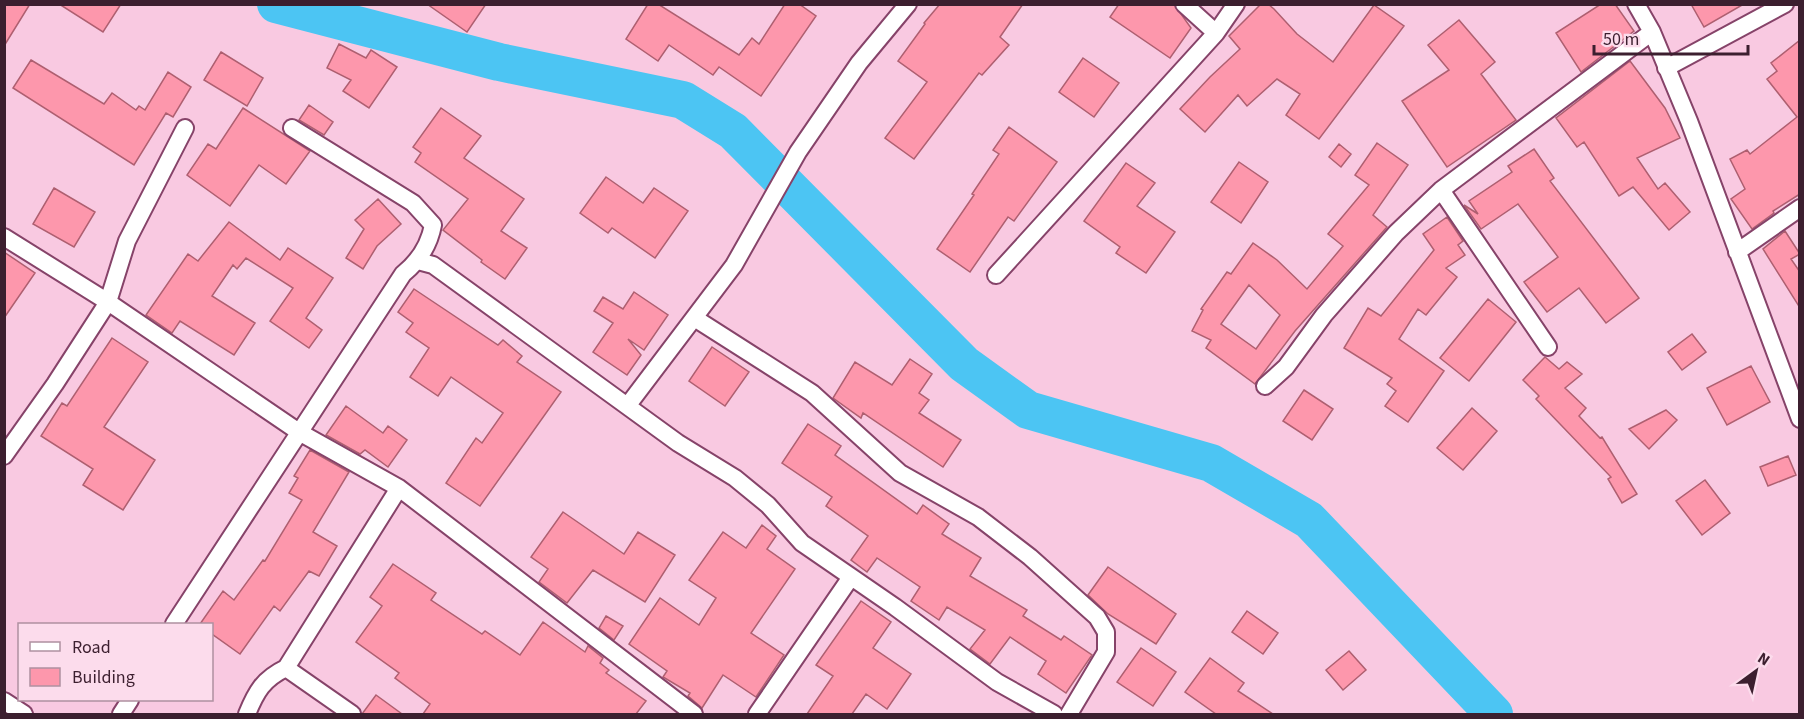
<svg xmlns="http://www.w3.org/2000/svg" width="1804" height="719" viewBox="0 0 1804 719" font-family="'Source Sans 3',sans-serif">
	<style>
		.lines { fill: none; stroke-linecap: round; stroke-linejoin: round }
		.river { stroke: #4cc5f3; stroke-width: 38 }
		.building { fill: #fd97ac; stroke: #ae5f70; stroke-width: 1.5; fill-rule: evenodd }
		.minor-casing { stroke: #864369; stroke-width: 20 }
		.minor { stroke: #fff; stroke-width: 16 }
	</style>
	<rect width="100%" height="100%" fill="#f9c9e1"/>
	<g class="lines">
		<path class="river" d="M276,4L499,62L683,100L733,131L964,364L1028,410L1211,463L1309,520L1494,714"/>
	</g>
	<path class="building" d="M4,4H30L4,46Z
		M59,4H121L103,32Z
		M427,4H486L467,32Z
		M648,4H658L739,55L752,38L759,44L785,4H799L816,16L761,96L719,67L713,75L669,45L658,61L626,39Z
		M940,4H1023L1000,37L1009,45L982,75L979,73L914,159L885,138L927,82L898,61L925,24L924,23Z
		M1119,4H1174L1191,28L1170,58L1110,17Z
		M1261,4H1268L1274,9L1297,34L1333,62L1374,5L1404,26L1319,139L1286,115L1300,94L1277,79L1247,106L1238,95L1205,132L1180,109L1210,77L1240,49L1229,36Z
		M1601,4H1615L1634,31L1581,72L1556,33Z
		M1691,4H1744L1704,27Z
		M1459,20L1495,62L1481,74L1516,120L1447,167L1402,101L1449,70L1428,45Z
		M1800,40V194L1773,211L1774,213L1752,229L1731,199L1745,189L1730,159L1747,150L1750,154L1797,117L1767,79L1777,71L1771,63Z
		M339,44L366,58L371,50L397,67L369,108L343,91L351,80L327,68Z
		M221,52L263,78L247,106L204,80Z
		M1083,58L1119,83L1094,117L1059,92Z
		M31,60L104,104L112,93L136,110L139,106L145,110L168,72L191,87L173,117L166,113L134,165L13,88Z
		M1630,61L1665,108L1680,138L1637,158L1658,189L1665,183L1690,212L1669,230L1633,187L1619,196L1584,142L1577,147L1556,118Z
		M309,105L333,122L324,135L299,120Z
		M243,108L310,151L286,184L259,165L230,206L187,175L208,144L216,149Z
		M441,108L481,136L464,158L524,199L501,231L527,248L505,279L481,262L482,260L443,230L468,199L415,162L421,153L413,147Z
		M1009,127L1057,162L1014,221L1008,217L970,272L937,249L974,195L972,194L999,154L993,150Z
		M1377,143L1408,165L1373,215L1387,227L1295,331L1255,384L1206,348L1211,340L1192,331L1203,310L1201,309L1227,272L1231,274L1253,243L1277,260L1307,289L1343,246L1328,234L1369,185L1355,175ZM1249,285L1280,315L1256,349L1221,324Z
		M1339,144L1351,154L1341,167L1329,157Z
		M1534,149L1554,178L1550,181L1639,298L1606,323L1579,288L1547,312L1524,282L1558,257L1518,204L1481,229L1464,205L1478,214L1469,201L1512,172L1508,166Z
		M1239,162L1268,182L1241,223L1211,202Z
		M1126,163L1155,183L1137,206L1175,232L1146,273L1116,253L1120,247L1084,221Z
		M606,177L643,203L654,188L688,211L655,258L612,228L608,233L580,213Z
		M54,188L95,212L74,247L33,224Z
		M378,199L401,224L377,246L363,269L346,258L364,229L355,220Z
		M1447,217L1463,241L1458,245L1465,255L1446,268L1457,277L1426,315L1418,309L1399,339L1444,371L1408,422L1385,406L1396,391L1387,384L1392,378L1344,348L1368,308L1381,316L1434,250L1423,234Z
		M229,222L280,260L288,248L333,278L306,318L322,330L309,348L270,321L293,288L246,258L237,269L233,265L212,296L255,323L234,355L180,321L172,333L146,315L188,254L198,261Z
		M1785,231L1800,254L1791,259L1800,272V308L1763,249Z
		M4,252L35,273L4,318Z
		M414,289L498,345L503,340L522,356L517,362L561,392L480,506L446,483L476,438L482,443L503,413L451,377L438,396L410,377L429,348L406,332L413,323L398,312Z
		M634,292L668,315L644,350L628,339L641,355L627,375L593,352L613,323L594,311L603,297L623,309Z
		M1488,299L1516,322L1469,381L1440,358Z
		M1692,334L1706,352L1682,370L1668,352Z
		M112,338L148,362L104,427L155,460L123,510L83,485L93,469L41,436L62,403L67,406Z
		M712,347L749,372L725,406L689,381Z
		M1545,357L1559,369L1567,362L1582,374L1565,388L1586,408L1579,416L1600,438L1602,437L1637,494L1622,503L1608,479L1611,477L1536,399L1539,396L1523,380Z
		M910,359L932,374L919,393L929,400L919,413L961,440L943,467L863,413L861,418L833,398L855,362L892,385Z
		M1751,366L1770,402L1727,425L1707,388Z
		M1304,390L1333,409L1312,440L1283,421Z
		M346,406L383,433L388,426L407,440L388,467L365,450L360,454L326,435Z
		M1472,408L1497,431L1463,470L1437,448Z
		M1666,410L1677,420L1649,449L1629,429Z
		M808,424L841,446L835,455L917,514L923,505L949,524L942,534L981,558L970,576L1027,610L1023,616L1061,640L1064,636L1092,655L1066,693L1038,674L1046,661L1010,637L990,664L970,649L985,630L947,607L939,620L911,601L920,587L877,558L867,572L851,560L868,536L826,506L832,497L782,463Z
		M310,450L349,472L313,532L337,546L319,576L309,571L280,611L274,606L240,654L212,634V624H200L223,591L234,600L263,560L265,561L302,500L289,493L298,478L294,476Z
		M1788,456L1796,475L1768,486L1760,467Z
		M1705,480L1730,513L1702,535L1676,501Z
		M563,512L624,554L638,532L675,555L645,602L593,570L567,603L539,582L548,569L531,557Z
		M762,525L776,536L767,549L795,569L751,633L784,655L756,697L723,675L702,708L688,696L690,693L663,677L667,671L629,644L660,598L699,625L716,598L689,580L723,532L746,548Z
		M393,564L436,593L431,600L482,634L485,631L520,655L543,622L585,652L588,646L603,658L600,663L609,670L606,673L646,701L636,714H423L430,704L395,678L399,673L356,642L382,606L370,597Z
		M1108,567L1176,614L1156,644L1108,614L1088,595Z
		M861,601L891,622L873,648L911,674L887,709L866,694L852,714H807L833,676L816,665Z
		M1247,611L1278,633L1263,654L1232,632Z
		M606,616L623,626L614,640L599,628Z
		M1141,648L1176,672L1153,706L1117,682Z
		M1349,651L1366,670L1343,690L1326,670Z
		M1210,658L1244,683L1238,691L1273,714H1216L1185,692Z
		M376,695L402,714H362Z"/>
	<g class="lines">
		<g class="minor-casing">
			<path id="minor" d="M1184,4L1216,33
				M1636,4L1652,32L1689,121L1800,419
				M1666,68L1785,4
				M185,128L127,241L108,302L299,432L399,488L694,714
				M1441,190L1548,347
				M4,237L108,302L55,384L4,456
				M1737,252L1800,208
				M418,261L433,265L678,443L735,478L768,505L802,543L895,607L997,682L1054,714
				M996,275L1216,33L1236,4
				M696,319L812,393L900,473L978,517L1030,557L1097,617L1106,632V652L1069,714
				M1265,386L1286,367L1324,315L1396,233L1441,190L1652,32
				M628,405L734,265L798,152L859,63L908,4
				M174,624L403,274C419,261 429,246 433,225L413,203L292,128
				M286,668L352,714
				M4,701L24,714
				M121,714L130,700
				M247,714C256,692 263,679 286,668L399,488
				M757,714L851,577"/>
		</g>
		<use href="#minor" class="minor"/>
	</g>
	<rect width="1804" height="719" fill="none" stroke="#3c1f2f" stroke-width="12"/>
	<rect x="18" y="623" width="195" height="78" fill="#fcdcec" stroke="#af90a0" stroke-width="1.5"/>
	<rect x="30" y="642" width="30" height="9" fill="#ffffff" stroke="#af90a0" stroke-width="1.5"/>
	<text x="72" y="653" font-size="18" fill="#3c1f2f">Road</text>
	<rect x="30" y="668" width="30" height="18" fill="#fd97ac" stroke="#af90a0" stroke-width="1.5"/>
	<text x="72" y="683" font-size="18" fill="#3c1f2f">Building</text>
	<g transform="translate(1756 671) rotate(33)" stroke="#fcdcec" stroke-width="4.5" paint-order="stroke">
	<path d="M0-4.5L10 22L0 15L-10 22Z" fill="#3c1f2f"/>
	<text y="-9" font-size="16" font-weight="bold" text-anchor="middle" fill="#3c1f2f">N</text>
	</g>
	<path d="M1594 45v9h154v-9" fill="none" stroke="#3c1f2f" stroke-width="3"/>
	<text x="1603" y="45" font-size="18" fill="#3c1f2f" stroke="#fcdcec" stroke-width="4.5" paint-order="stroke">50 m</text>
</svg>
